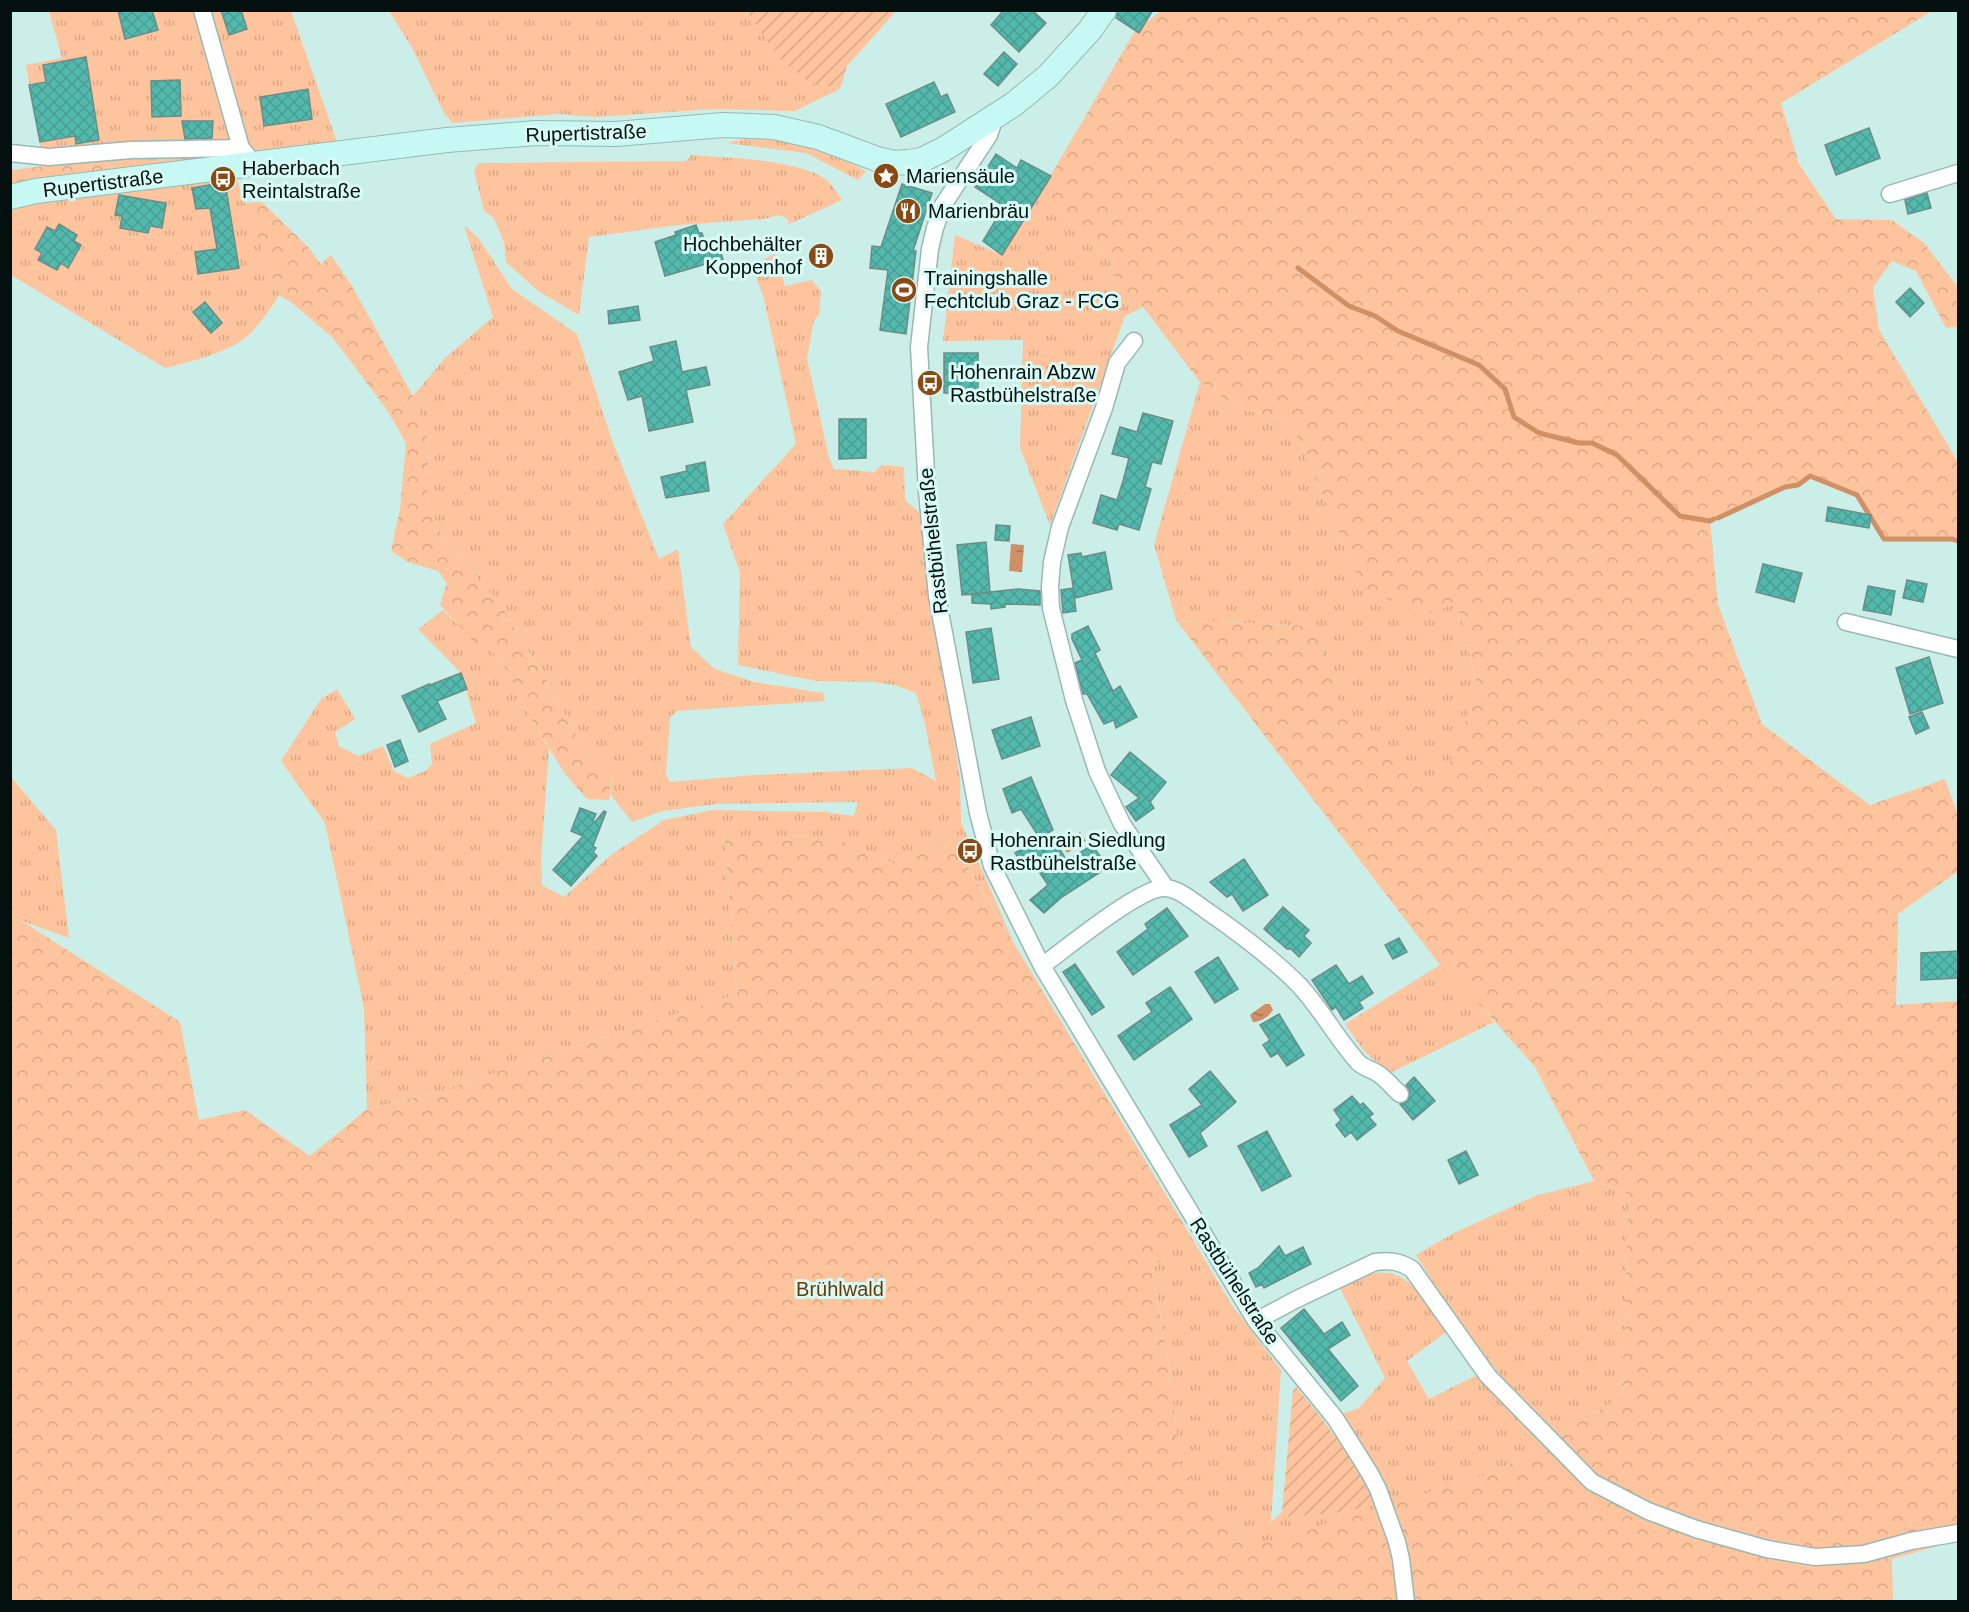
<svg xmlns="http://www.w3.org/2000/svg" width="1969" height="1612" viewBox="0 0 1969 1612" font-family="Arial,sans-serif">
	<style>
		.grass { fill: url(#grass-tufts) }
		.forest { fill: url(#forest-crowns) }
		.garden { fill: url(#garden-furrows) }
		.water { fill: url(#water-ripples) }
		.lines { fill: none; stroke-linecap: round; stroke-linejoin: round }
		.stream { stroke: #cf9066; stroke-width: 5 }
		.building { fill: url(#building-cross-hatch); stroke: #6b8c87; stroke-width: 1.5 }
		.minor-casing { stroke: #97b9b4; stroke-width: 19 }
		.secondary-casing { stroke: #97b9b4; stroke-width: 26 }
		.minor { stroke: #fff; stroke-width: 16 }
		.secondary { stroke: #c7f9f4; stroke-width: 24 }
		.labels { text-anchor: middle; stroke-width: 6; stroke-linejoin: round; paint-order: stroke }
		.street-label { font-size: 20px; fill: #051110; stroke: #d8fbf6 }
		.poi-label { font-size: 20px; fill: #051110; stroke: #d8fbf6; text-anchor: start }
		.park-label { font-size: 20px; fill: #703600; stroke: #d8fbf6 }
	</style>
	<defs>
		<pattern id="grass-tufts" width="24" height="20" patternUnits="userSpaceOnUse" patternTransform="scale(1.5)"><rect width="24" height="20" fill="#fec49d"/><path d="M3 7l-1-3M5 7V3M7 7l1-3M15 17l-1-3M17 17v-4M19 17l1-3" fill="none" stroke="#d8a786"/></pattern>
		<pattern id="forest-crowns" width="20" height="18" patternUnits="userSpaceOnUse" patternTransform="scale(1.5)"><rect width="20" height="18" fill="#fec49d"/><path d="M2 6a3 3 0 1 1 6 0M12 15a3 3 0 1 1 6 0" fill="none" stroke="#d8a786"/></pattern>
		<pattern id="garden-furrows" width="10" height="10" patternUnits="userSpaceOnUse" patternTransform="scale(1.5)"><rect width="10" height="10" fill="#fec49d"/><path d="M-1 1l2-2M0 10L10 0M9 11l2-2" fill="none" stroke="#d8a786"/></pattern>
		<pattern id="water-ripples" width="26" height="14" patternUnits="userSpaceOnUse" patternTransform="scale(1.5)"><rect width="26" height="14" fill="#cf9066"/><path d="M2 4q2-2 4 0t4 0M15 11q2-2 4 0t4 0" fill="none" stroke="#a67453"/></pattern>
		<pattern id="building-cross-hatch" width="8" height="8" patternUnits="userSpaceOnUse" patternTransform="scale(1.5)"><rect width="8" height="8" fill="#54b9ad"/><path d="M0 0l8 8M0 8l8-8" fill="none" stroke="#489e94"/></pattern>
	</defs>
	<rect width="100%" height="100%" fill="#cbeee8"/>
	<path class="grass" d="M49,11H291L337,142L228,156L279,295C268,313 252,337 232,346C212,357 188,362 165,368L11,275V185L111,167L101,159L44,166L26,65L62,58Z
		M389,11H745L809,82L840,89L795,111L714,109L596,117L559,114L452,123L443,111L412,48Z
		M753,137L788,142L830,152L866,171L858,180L806,153L727,143Z
		M691,155C727,158 800,159 828,181C833,186 838,194 842,200L787,225L789,220L780,215L763,219L678,225L589,237L579,315L538,291L506,262L504,243L494,218L484,211L474,171L479,163L686,161Z
		M1041,192L1110,260L1119,295L1143,307L1125,316L1050,525L1020,448L1023,340L943,341L955,235L1002,255Z
		M464,225L479,239L512,289L577,334L613,443L659,559L678,549L691,647L715,669L754,682L823,693L825,701L677,711L670,718L666,775L670,782L755,775L912,768L936,781L925,724L916,693L895,685L873,682L816,681L738,665L740,573L723,524L796,444L764,299L752,265L775,254L785,286L812,280L821,291L819,315L814,320L807,358L829,457L834,469L875,472L881,465L904,467L905,500L921,514L960,779L961,822L1013,941L952,841L895,864L831,837L724,836L737,994L430,1094L367,1109L364,1008L325,823L281,761L321,699L337,689L355,719L335,732L339,746L358,756L383,746L394,771L408,778L427,770L432,764L430,744L476,723L461,673L418,629L443,610L473,640L500,657L528,713L549,749L541,860L542,885L564,897L611,855L664,820L713,810L824,812L854,816L858,802L717,804L662,811L632,822L610,794L611,777L581,744L547,681L501,606L441,535L427,498L429,443L413,396L445,358L493,317Z
		M1200,382L1239,408L1291,422L1362,586L1458,603L1478,690L1439,791L1341,709L1313,626L1176,620L1154,545Z
		M10,776L56,830L69,938L11,917Z
		M1440,965L1482,1007L1494,1022L1390,1073L1364,1051L1345,1024Z
		M1594,1181L1629,1194L1622,1396L1497,1472L1246,1549L1180,1465L1170,1375L1152,1269L1189,1233L1231,1304L1281,1370L1271,1522L1282,1512L1291,1517L1335,1513L1364,1508L1371,1495L1385,1491L1361,1443L1339,1415L1359,1408L1385,1378L1340,1288C1350,1283 1360,1276 1370,1274C1411,1264 1426,1305 1446,1332L1407,1361L1429,1399L1477,1375L1523,1424L1535,1413L1479,1351L1453,1314L1416,1255L1454,1233L1535,1196Z"/>
	<path class="forest" d="M1161,11H1932L1781,103L1799,164L1836,219L1892,220L1924,243L1958,287V326L1946,328L1916,271L1892,261L1873,287L1879,330L1958,462V539H1884L1857,495L1810,476L1798,485L1785,487L1710,521L1718,604L1762,724L1870,805L1945,779L1958,815V871L1898,914L1896,1005L1958,1001V1540L1892,1559L1893,1601L11,1602V917L25,923L180,1022L199,1120L245,1110L310,1156L367,1109L430,1094L737,994L724,835L831,837L895,864L952,841L1189,1233L1152,1269L1170,1375L1180,1464L1245,1548L1497,1472L1622,1396L1629,1194L1594,1181L1535,1067L1482,1007L1440,965L1176,620L1313,626L1341,709L1439,790L1478,690L1458,603L1421,616L1362,586L1291,422L1239,408L1200,382L1143,307L1119,295L1110,260L1041,192L1135,31Z
		M101,159L111,168L11,185V170Z
		M262,202L308,247L321,264L331,255L352,286L413,396L429,443L427,498L441,535L501,606L547,681L581,744L611,777L609,800L587,799L565,774L529,715L500,657L473,641L440,605L447,583L438,571L408,562L391,551L400,509L406,443L385,407L333,338L291,302L279,295L245,203Z"/>
	<path class="garden" d="M746,11H745H896L847,66L840,89L809,82L781,60Z
		M1296,1387C1325,1421 1350,1455 1371,1495L1364,1508L1335,1513L1290,1517L1282,1512L1293,1391Z"/>
	<path class="water" d="M1011,544L1024,545L1022,572L1009,571Z
		M1080,832L1086,841L1067,853L1062,844Z
		M1265,1004H1270L1273,1010C1269,1016 1261,1022 1253,1022L1250,1015Z"/>
	<g class="lines">
		<path class="stream" d="M1298,268L1349,306L1375,316L1398,331L1479,365L1505,389L1514,417L1539,433L1579,443H1592L1617,455L1680,516L1710,521L1714,519
			M1718,518L1785,487L1798,485L1810,476L1857,495L1884,539H1952L1958,541"/>
	</g>
	<path class="building" d="M118,10H152L158,30L125,39Z
		M221,10H241L247,29L229,35Z
		M1004,10H1032L1046,23L1019,52L991,25Z
		M1118,10H1153L1139,33L1116,18Z
		M1004,52L1017,64L998,86L984,74Z
		M86,57L99,140L76,144L75,136L40,142L29,85L46,82L43,65Z
		M180,80L181,116L152,117L151,81Z
		M934,82L941,97L947,94L955,112L901,137L886,104Z
		M308,89L312,119L264,126L260,97Z
		M182,121H213L212,138L185,139Z
		M1869,128L1880,158L1836,175L1825,145Z
		M996,154L1017,168L1021,160L1051,176L1002,255L983,241L1004,206L975,187Z
		M225,182L239,268L198,274L195,252L217,249L210,208L196,209L192,188Z
		M902,184L932,193L913,251H916L906,334L880,330L888,270L870,268L872,246L881,247Z
		M1927,193L1931,208L1908,214L1905,200Z
		M119,195L166,203L162,228L150,226L148,233L120,228L122,216L115,215Z
		M59,224L77,235L74,241L81,245L68,268L61,263L57,270L38,260L42,253L35,249L47,227L55,231Z
		M696,225L699,233H702L707,249L718,245L723,259L665,276L655,242L676,235L675,232Z
		M1910,288L1924,303L1910,317L1896,302Z
		M205,302L222,323L211,333L193,312Z
		M638,306L640,320L609,324L608,311Z
		M676,341L682,372L706,367L710,385L686,390L693,422L649,431L642,396L628,400L619,372L654,361L650,347Z
		M944,353H978V393H944Z
		M1143,413L1173,421L1161,464L1152,462L1145,487L1151,489L1139,530L1119,524L1117,530L1093,523L1101,495L1117,500L1123,481L1129,458L1112,454L1120,427L1137,432Z
		M839,419H866V458L839,459Z
		M705,462L709,491L666,498L661,477L687,471L686,466Z
		M1828,507L1871,515L1869,528L1826,521Z
		M996,525L1010,526L1009,541L995,540Z
		M986,542L990,593L962,595L957,545Z
		M1105,552L1112,589L1075,598L1068,555L1081,553L1082,557Z
		M1763,564L1802,573L1794,602L1756,592Z
		M1907,580L1927,584L1923,602L1903,598Z
		M1868,586L1895,591L1891,615L1863,610Z
		M1073,588L1076,611L1063,613L1061,590Z
		M1018,589L1040,591V605L1005,604V607L991,609V604L972,603V594Z
		M1088,626L1100,650L1095,653L1113,691L1120,686L1137,717L1116,728L1114,720L1104,724L1087,694H1083L1075,663L1082,660L1072,639V634Z
		M991,628L999,679L973,683L966,632Z
		M1929,657L1943,703L1910,714L1896,668Z
		M461,673L467,689L437,701L446,719L419,732L402,696L429,684L430,685Z
		M1922,712L1929,728L1916,734L1909,717Z
		M1031,717L1040,746L1002,759L992,730Z
		M400,740L408,761L395,767L387,745Z
		M1130,752L1166,782L1150,802L1154,808L1136,821L1126,807L1139,798L1111,775Z
		M1031,777L1053,830L1049,832L1067,861L1092,845L1108,867L1062,897L1044,913L1030,900L1048,885L1032,861L1024,866L1015,853L1039,837L1021,809L1012,813L1003,789Z
		M580,808L596,814L593,821L595,822L604,811L606,812L593,846L596,848L593,852L597,856L571,886L553,870L583,836L571,831Z
		M1244,859L1268,895L1243,911L1232,894L1227,897L1210,882Z
		M1283,907L1309,930L1304,936L1311,943L1299,957L1291,949H1287L1264,929Z
		M1167,908L1188,936L1133,975L1117,952L1148,929L1145,924Z
		M1399,938L1407,952L1393,959L1385,945Z
		M1959,951V978L1921,980V953Z
		M1218,957L1238,989L1215,1003L1195,972Z
		M1075,964L1104,1007L1092,1015L1063,972Z
		M1336,965L1349,984L1362,976L1373,993L1359,1002L1363,1008L1344,1020L1336,1007L1332,1010L1312,980Z
		M1170,987L1192,1019L1134,1060L1118,1036L1152,1012L1146,1003Z
		M1279,1014L1304,1055L1287,1066L1278,1053L1271,1057L1263,1045L1270,1040L1260,1025Z
		M1210,1071L1236,1102L1200,1133L1207,1146L1189,1157L1170,1125L1202,1105L1189,1089Z
		M1414,1077L1435,1101L1413,1120L1400,1104L1408,1101L1410,1091L1406,1085Z
		M1352,1096L1360,1105L1363,1103L1373,1114L1369,1117L1376,1125L1357,1140L1351,1132L1345,1137L1336,1125L1341,1120L1334,1110Z
		M1267,1131L1291,1176L1262,1191L1238,1146Z
		M1466,1151L1478,1175L1459,1184L1448,1160Z
		M1279,1246L1285,1256L1303,1247L1311,1264L1264,1288L1262,1284L1256,1287L1249,1273L1258,1268Z
		M1304,1309L1324,1334L1342,1322L1350,1335L1328,1349L1358,1386L1341,1401L1281,1328Z"/>
	<g class="lines">
		<g class="minor-casing">
			<path id="minor" d="M202,10L241,148L247,155
				M995,117L989,135L943,205L935,228L930,249L919,347L927,491L937,596L978,813L992,866L1042,966L1256,1321L1335,1418L1369,1472L1378,1489L1397,1542L1401,1559L1406,1602
				M10,153L49,157L131,150L241,148
				M1890,194L1958,173
				M1134,341L1117,363L1104,408L1060,527L1052,562L1050,586L1051,608L1074,700L1097,771L1122,824L1166,888
				M1846,622L1958,649
				M1042,966C1065,949 1138,889 1163,888C1178,887 1195,903 1207,911C1239,933 1271,957 1299,985C1321,1009 1336,1037 1357,1061C1362,1068 1373,1069 1380,1075C1387,1080 1393,1088 1400,1094
				M1256,1321L1295,1300L1375,1262C1389,1260 1399,1261 1412,1269L1488,1376L1592,1482L1648,1511L1696,1529L1767,1549L1815,1557L1864,1554L1911,1541L1958,1533"/>
		</g>
		<g class="secondary-casing">
			<path id="secondary" d="M10,197L36,191L447,140L536,133L616,134L723,125L774,127L818,137L877,159L894,163L908,162L922,160L944,149L1014,104L1048,76L1090,30L1104,10"/>
		</g>
		<use href="#minor" class="minor"/>
		<use href="#secondary" class="secondary"/>
	</g>
	<defs>
		<g id="sight-disc" transform="scale(1.35)"><circle r="9.5" fill="#8a4a14" stroke="#d8fbf6"/><path d="M0-6L1.8-2.2L6-1.7L2.9 1.2L3.7 5.4L0 3.3L-3.7 5.4L-2.9 1.2L-6-1.7L-1.8-2.2Z" fill="#fff"/></g>
		<g id="bus-disc" transform="scale(1.35)"><circle r="9.5" fill="#8a4a14" stroke="#d8fbf6"/><path d="M-5-6H5V4H4V6H2V4H-2V6H-4V4H-5ZM-3.5-4V0h7V-4ZM-3.5 1.2v1.5H-2V1.2ZM2 1.2v1.5H3.5V1.2Z" fill="#fff"/></g>
		<g id="restaurant-disc" transform="scale(1.35)"><circle r="9.5" fill="#8a4a14" stroke="#d8fbf6"/><path d="M-5-6h1v4h1v-4h1v4h1v-4h1v5L-1.5 .5V6h-2V.5L-5-1ZM5-6V6H3V1.5H1.5Q1.5-4 5-6Z" fill="#fff"/></g>
		<g id="building-disc" transform="scale(1.35)"><circle r="9.5" fill="#8a4a14" stroke="#d8fbf6"/><path d="M-4-6H4V6H1V3H-1V6H-4ZM-2.5-4.3h1.7v1.8h-1.7ZM.8-4.3h1.7v1.8H.8ZM-2.5-1h1.7V.8h-1.7ZM.8-1h1.7V.8H.8Z" fill="#fff"/></g>
		<g id="stadium-disc" transform="scale(1.35)"><circle r="9.5" fill="#8a4a14" stroke="#d8fbf6"/><path d="M0-5a6.5 5 0 1 0 0 10a6.5 5 0 1 0 0-10ZM-3.5-1.8h7v3.6h-7Z" fill="#fff"/></g>
	</defs>
	<g fill-rule="evenodd">
		<use href="#sight-disc" x="886" y="176"/>
		<use href="#bus-disc" x="223" y="179"/>
		<use href="#restaurant-disc" x="908" y="211"/>
		<use href="#building-disc" x="821" y="256"/>
		<use href="#stadium-disc" x="904" y="290"/>
		<use href="#bus-disc" x="930" y="383"/>
		<use href="#bus-disc" x="970" y="851"/>
	</g>
	<g class="labels">
		<g class="street-label">
			<text transform="translate(586 133) rotate(-2)" y="7">Rupertistraße</text>
			<text transform="translate(103 183) rotate(-7)" y="7">Rupertistraße</text>
			<text transform="translate(933 541) rotate(-96)" y="7">Rastbühelstraße</text>
			<text transform="translate(1235 1281) rotate(57)" y="7">Rastbühelstraße</text>
		</g>
		<g class="poi-label">
			<text x="242" y="175">Haberbach<tspan x="242" dy="23">Reintalstraße</tspan></text>
			<text x="906" y="183">Mariensäule</text>
			<text x="928" y="218">Marienbräu</text>
			<text x="802" y="251" text-anchor="end">Hochbehälter<tspan x="802" dy="23">Koppenhof</tspan></text>
			<text x="924" y="285">Trainingshalle<tspan x="924" dy="23">Fechtclub Graz - FCG</tspan></text>
			<text x="950" y="379">Hohenrain Abzw<tspan x="950" dy="23">Rastbühelstraße</tspan></text>
			<text x="990" y="847">Hohenrain Siedlung<tspan x="990" dy="23">Rastbühelstraße</tspan></text>
		</g>
		<g class="park-label">
			<text x="840" y="1296">Brühlwald</text>
		</g>
	</g>
	<rect width="1969" height="1612" fill="none" stroke="#051110" stroke-width="24"/>
</svg>
